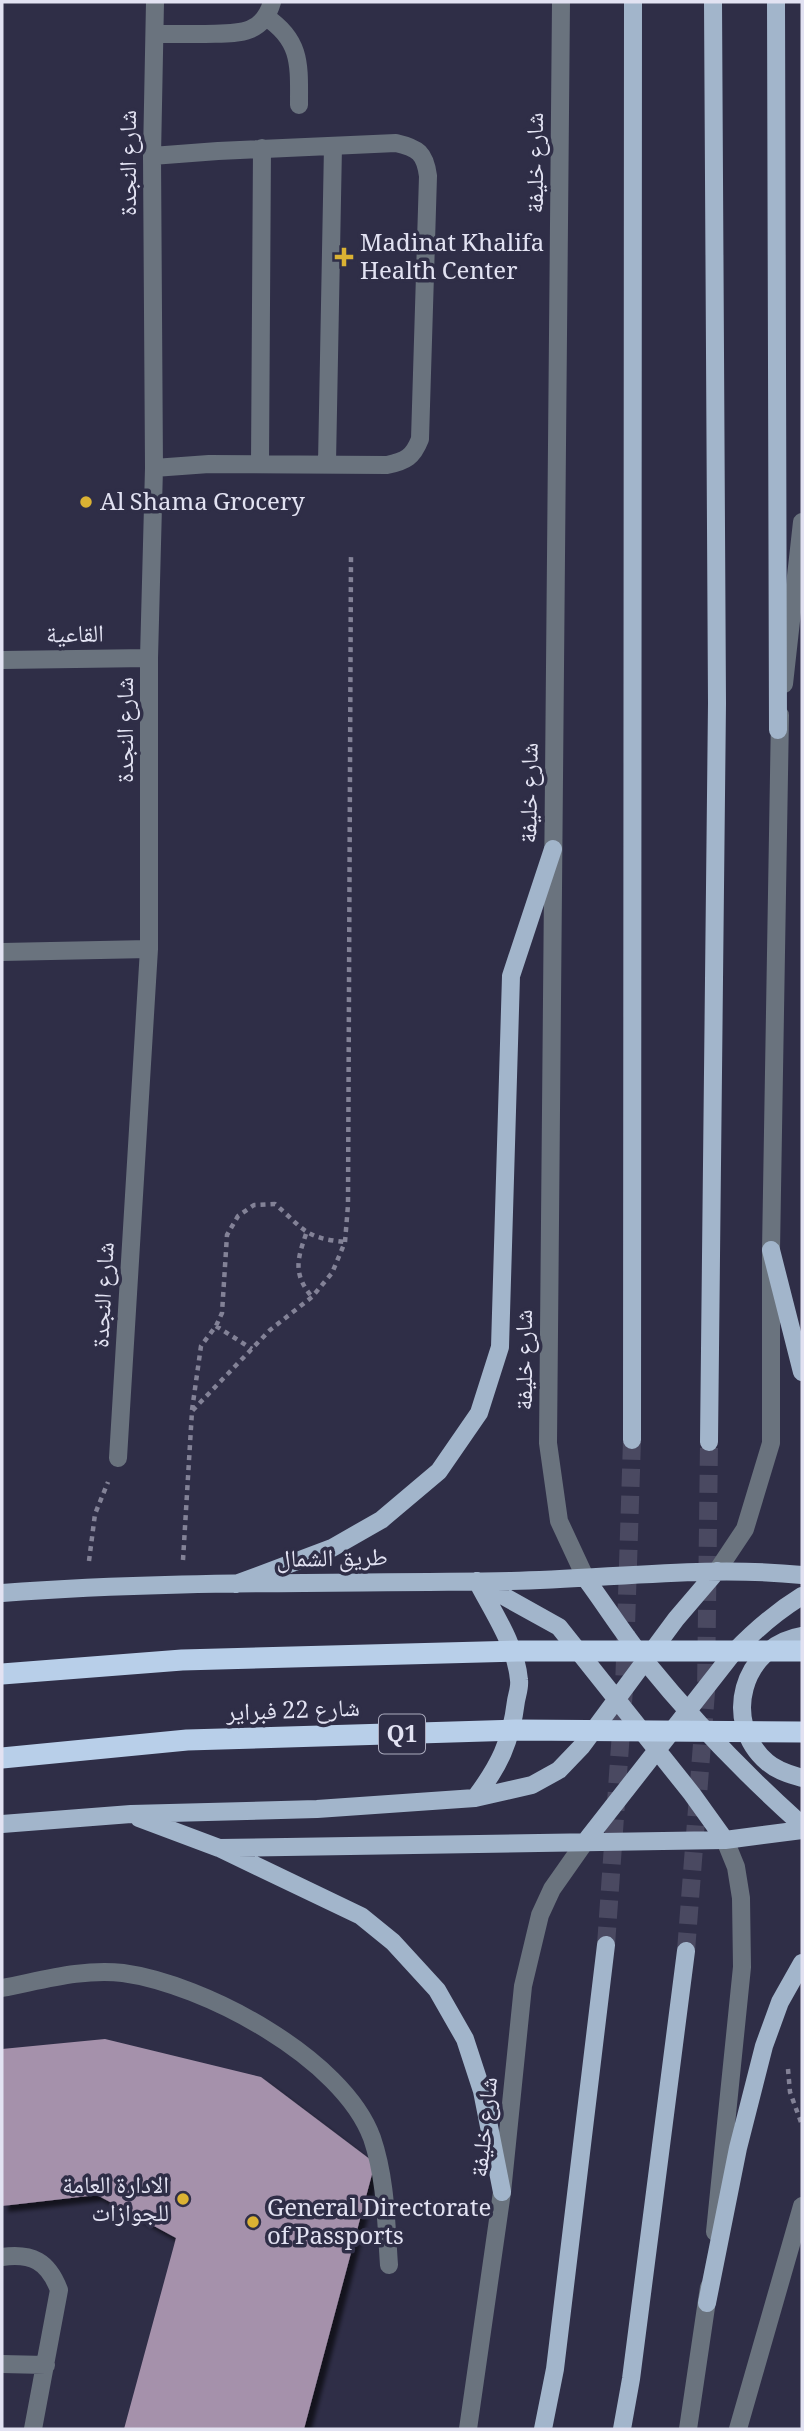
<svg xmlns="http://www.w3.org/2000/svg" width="804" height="2431" viewBox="0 0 804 2431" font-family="Georgia,'Noto Naskh Arabic',serif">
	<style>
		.building { fill: #a591ab; filter: url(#shadow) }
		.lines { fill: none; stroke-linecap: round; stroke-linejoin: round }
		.major-tunnel { stroke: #4a4961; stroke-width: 18; stroke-dasharray: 18 9; stroke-linecap: butt }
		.path { stroke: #838297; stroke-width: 4.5; stroke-dasharray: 5 5; stroke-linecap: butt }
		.minor { stroke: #6a737e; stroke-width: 18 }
		.major { stroke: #a2b5cb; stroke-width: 18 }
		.highway-bridge { stroke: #b8cfe9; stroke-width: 21 }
		.poi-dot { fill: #dbb233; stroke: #2f2e47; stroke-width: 2.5 }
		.labels { text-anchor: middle; stroke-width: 7; stroke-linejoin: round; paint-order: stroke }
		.shield { fill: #2f2e47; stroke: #acacbf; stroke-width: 2 }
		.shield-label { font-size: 23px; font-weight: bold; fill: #e2e2f2 }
		.street-label { font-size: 24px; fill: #e2e2f2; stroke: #2f2e47 }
		.poi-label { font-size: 24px; fill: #e2e2f2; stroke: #2f2e47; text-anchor: start }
	</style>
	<defs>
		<filter id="shadow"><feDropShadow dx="6" dy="6" stdDeviation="2" flood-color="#0009"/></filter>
	</defs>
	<rect width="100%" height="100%" fill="#2f2e47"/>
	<path class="building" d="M105,2039L261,2077L375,2163L304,2429H124L176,2238L97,2195L2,2206V2049Z"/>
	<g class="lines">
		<path class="major-tunnel" d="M606,1945L624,1689L632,1440
			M686,1951L706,1692L709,1442"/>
		<path class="path" d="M306,1234C297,1260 293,1274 312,1297
			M216,1326L252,1349
			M192,1410L201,1346L216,1326L222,1313L227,1235L238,1216L254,1205L275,1204C304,1229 304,1238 345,1242
			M183,1560L192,1411L270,1330L312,1297L332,1273L345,1242L348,1205L351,554
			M89,1561L95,1514L108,1482
			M788,2069L790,2092L802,2125"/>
		<path class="minor" d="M561,2L548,1443L559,1521L586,1579
			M266,17C302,41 299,66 299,105
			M155,34C171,34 188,34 205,34C235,33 262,37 272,2
			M152,156L218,151L396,143C418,148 425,153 428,176L420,439C413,457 406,461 387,465L209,464L154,468
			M260,463L262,148
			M327,463L333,146
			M2,660L149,658
			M784,684L802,522
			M2,952L149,949
			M118,1458L149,949V658L154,468L152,156L155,2
			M717,1571L745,1529L771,1443V1250L780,715
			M2,1988C40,1981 83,1968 123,1973C204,1984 343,2058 372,2138C386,2179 386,2222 389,2265
			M715,2232L742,1967L741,1898L736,1867L725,1840
			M2,2257C32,2253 48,2261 59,2290L33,2429
			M2,2364L46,2365
			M468,2429L502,2192L523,1986L540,1915L552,1889L585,1842
			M688,2429L709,2287
			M738,2429L802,2206"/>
		<path class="major" d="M776,2L778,730
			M771,1250L802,1372
			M632,1440L633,2
			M709,1442L717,703L713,2
			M586,1579C606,1606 624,1635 646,1662C693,1720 746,1775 802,1825
			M480,1583L559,1627L692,1794L725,1840
			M236,1584L332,1548L381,1520L439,1471L479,1413L500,1347L511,976L553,849
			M2,1593C171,1580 341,1584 511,1581C608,1579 706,1565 802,1575
			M802,1636C742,1646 721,1722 767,1762C777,1771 790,1774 802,1778
			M475,1798C499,1766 511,1742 516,1701C517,1695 520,1687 519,1680C516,1645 493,1612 477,1581
			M139,1818L219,1848L361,1916L393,1942L437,1990L465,2039L482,2091L502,2192
			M2,1824L131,1814L317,1809L475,1798L532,1785L559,1770L582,1746L676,1619L717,1571
			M585,1842L733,1653C755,1630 776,1612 802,1596
			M219,1848L725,1840L802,1830
			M707,2303L738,2148L764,2046L780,2002L802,1963
			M543,2429L555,2369L606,1945
			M622,2429L631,2379L686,1951"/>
		<path class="highway-bridge" d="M2,1674L182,1660L517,1651H802
			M2,1758L187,1740L516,1730L802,1732"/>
	</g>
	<g class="poi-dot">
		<path d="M340.5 246.5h7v7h7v7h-7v7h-7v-7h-7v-7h7z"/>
		<circle cx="86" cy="502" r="7"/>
		<circle cx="183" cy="2199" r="7"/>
		<circle cx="253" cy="2222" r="7"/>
	</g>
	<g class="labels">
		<rect class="shield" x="379" y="1714.5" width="46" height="39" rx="5"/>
		<g class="shield-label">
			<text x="402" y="1742">Q1</text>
		</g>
		<g class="street-label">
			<text transform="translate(128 163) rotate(-90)" y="8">شارع النجدة</text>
			<text transform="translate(535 163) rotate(-90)" y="8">شارع خليفة</text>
			<text transform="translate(75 634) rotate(-1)" y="8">القاعية</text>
			<text transform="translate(125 730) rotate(-90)" y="8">شارع النجدة</text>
			<text transform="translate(529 793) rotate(-89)" y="8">شارع خليفة</text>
			<text transform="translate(103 1295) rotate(-87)" y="8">شارع النجدة</text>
			<text transform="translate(524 1360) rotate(-90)" y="8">شارع خليفة</text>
			<text transform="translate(332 1558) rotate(-1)" y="8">طريق الشمال</text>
			<text transform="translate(293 1710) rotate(-2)" y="8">شارع 22 فبراير</text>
			<text transform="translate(484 2127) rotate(-84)" y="8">شارع خليفة</text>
		</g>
		<g class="poi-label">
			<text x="360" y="251">Madinat Khalifa<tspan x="360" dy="28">Health Center</tspan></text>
			<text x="100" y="510">Al Shama Grocery</text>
			<text x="169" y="2193" text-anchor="end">الادارة العامة<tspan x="169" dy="28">للجوازات</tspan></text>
			<text x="267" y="2216">General Directorate<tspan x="267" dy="28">of Passports</tspan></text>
		</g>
	</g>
	<rect width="804" height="2431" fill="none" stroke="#e2e2f2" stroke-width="7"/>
</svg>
